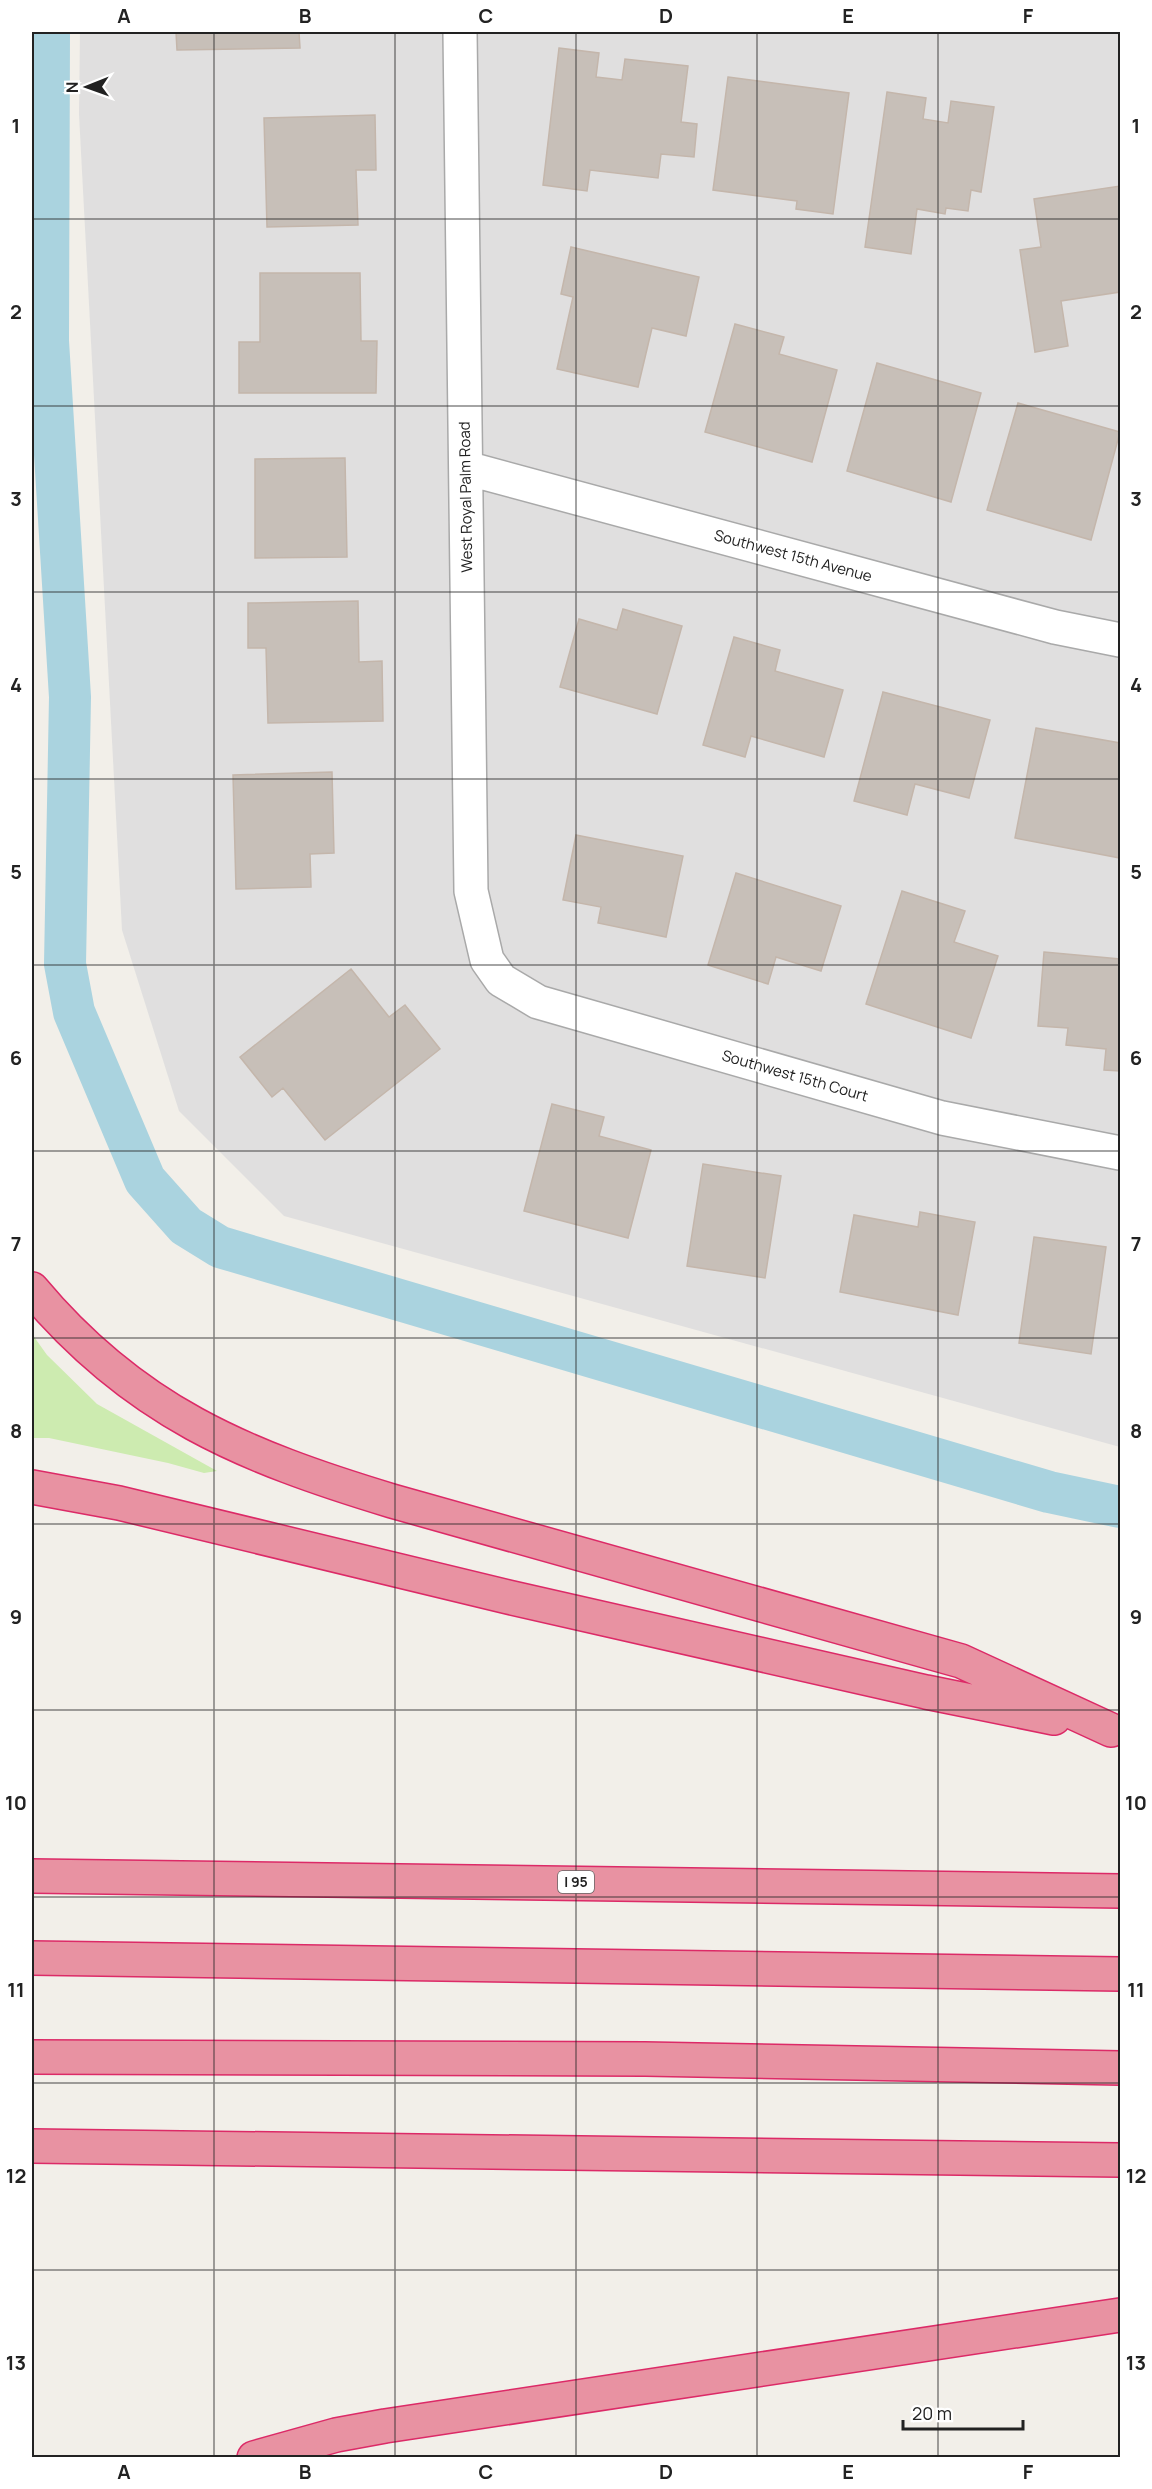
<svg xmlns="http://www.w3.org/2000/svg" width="1152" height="2489" viewBox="0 0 1152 2489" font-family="Manrope,sans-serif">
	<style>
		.residential { fill: #e0dfdf }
		.grass { fill: #cdebb0 }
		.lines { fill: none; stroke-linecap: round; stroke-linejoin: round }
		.canal { stroke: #aad3df; stroke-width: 42 }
		.building { fill: #c7bfb8; stroke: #c4b6ab; stroke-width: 1.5 }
		.minor-casing { stroke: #a9a9a9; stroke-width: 36 }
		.motorway-casing { stroke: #dc2a67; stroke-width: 36 }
		.minor { stroke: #fff; stroke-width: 33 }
		.motorway { stroke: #e892a2; stroke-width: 33 }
		.grid { fill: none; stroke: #222; stroke-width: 1.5; stroke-opacity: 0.55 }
		.labels { text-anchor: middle; stroke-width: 4.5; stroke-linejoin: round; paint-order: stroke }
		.shield { fill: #fff; stroke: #646464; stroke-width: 1.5 }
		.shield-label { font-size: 14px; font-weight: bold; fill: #222 }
		.street-label { font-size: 15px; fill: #222; stroke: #fff }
		.neatline { fill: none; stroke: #222; stroke-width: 2 }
		.grid-label { font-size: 20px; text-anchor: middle; font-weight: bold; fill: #222 }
	</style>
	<rect width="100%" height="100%" fill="#f2efe9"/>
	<path class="residential" d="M80,32H1120V1447L284,1216L179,1111L122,930L79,114Z"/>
	<path class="grass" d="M32,1334L47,1355L97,1404L217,1471L204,1473L168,1463L49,1438H32Z"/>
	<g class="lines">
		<path class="canal" d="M49,32L48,341L70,697L65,964L74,1012L145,1180L186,1226L220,1247L1049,1492L1120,1507"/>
	</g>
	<path class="building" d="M176,32H299L300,48L177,50Z
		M559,48L599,53L596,77L622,80L625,59L688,66L681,122L697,124L694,157L661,154L658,178L590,170L587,191L543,185Z
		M728,77L849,93L833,214L796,209L797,201L713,190Z
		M887,92L926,98L923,119L948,123L951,101L994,107L981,192L971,190L968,211L946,208L945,214L917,209L911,254L865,247Z
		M375,115L376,170H356L358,225L267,227L264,118Z
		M1120,186V292L1061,301L1068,346L1035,352L1020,250L1041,247L1034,199Z
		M571,247L699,277L686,336L652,328L638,387L557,369L573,297L561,294Z
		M260,273H360L361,341H377L376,393H239V342H260Z
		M735,324L784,337L779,354L837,370L812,462L705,432Z
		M877,363L981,393L951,502L847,471Z
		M1018,403L1120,432L1091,540L987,510Z
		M345,458L347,557L255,558V459Z
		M358,601L359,662L382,661L383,721L268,723L266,648H248V603Z
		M623,609L682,626L657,714L560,687L579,619L617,630Z
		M734,637L780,650L775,671L843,690L824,757L751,736L745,757L703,745Z
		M883,692L990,720L969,798L915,784L907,815L854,801Z
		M1036,728L1120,743V858L1015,838Z
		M332,772L334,853L310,854L311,887L236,889L233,775Z
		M576,835L683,856L666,937L598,923L601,907L563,900Z
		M736,873L841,906L821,971L776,957L768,984L708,965Z
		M902,891L965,911L954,942L998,956L971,1038L866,1004Z
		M1044,952L1120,959V1071L1104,1070L1106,1049L1066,1045L1068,1028L1038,1026Z
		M351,969L389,1017L405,1005L440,1049L325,1140L283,1088L272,1097L240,1057Z
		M552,1104L604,1117L599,1136L651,1150L628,1238L524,1211Z
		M703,1164L781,1176L765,1278L687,1266Z
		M920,1212L975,1222L958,1315L840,1292L854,1215L918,1227Z
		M1034,1237L1106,1247L1091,1354L1019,1343Z"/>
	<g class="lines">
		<g class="minor-casing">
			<path id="minor" d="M460,32L471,891L487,960L501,980L538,1002L942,1118L1120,1153
				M466,468L1055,627L1120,640"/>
		</g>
		<g class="motorway-casing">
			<path id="motorway" d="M32,1289C134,1411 243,1456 392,1501L961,1661L1111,1730
				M32,1487L119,1503L508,1597L926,1692L1054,1718
				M32,1876L1120,1891
				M32,1958L1120,1974
				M32,2057L645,2059L1120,2068
				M32,2146L1120,2160
				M254,2458L336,2435L385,2426L1120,2315"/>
		</g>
		<use href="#minor" class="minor"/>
		<use href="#motorway" class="motorway"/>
	</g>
	<path class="grid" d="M214,32V2458M395,32V2458M576,32V2458M757,32V2458M938,32V2458M32,219H1120M32,406H1120M32,592H1120M32,779H1120M32,965H1120M32,1151H1120M32,1338H1120M32,1524H1120M32,1710H1120M32,1897H1120M32,2083H1120M32,2270H1120"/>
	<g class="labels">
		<rect class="shield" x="558" y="1871" width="36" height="22" rx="4.5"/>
		<g class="shield-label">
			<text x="576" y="1887">I 95</text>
		</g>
		<g class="street-label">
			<text transform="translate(466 497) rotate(-91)" y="5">West Royal Palm Road</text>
			<text transform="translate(793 556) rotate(15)" y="5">Southwest 15th Avenue</text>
			<text transform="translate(795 1076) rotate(16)" y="5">Southwest 15th Court</text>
		</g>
	</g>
	<rect width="1152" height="2489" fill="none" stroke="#ffffff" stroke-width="66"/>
	<g transform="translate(87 87) rotate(269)" stroke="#ffffff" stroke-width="4.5" paint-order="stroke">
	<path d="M0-4.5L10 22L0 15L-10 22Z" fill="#222222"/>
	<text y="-9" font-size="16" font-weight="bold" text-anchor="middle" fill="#222222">N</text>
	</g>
	<path d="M903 2420v9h120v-9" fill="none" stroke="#222222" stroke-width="3"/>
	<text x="912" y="2420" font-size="18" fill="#222222" stroke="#ffffff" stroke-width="4.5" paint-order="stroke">20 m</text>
	<rect x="33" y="33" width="1086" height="2423" class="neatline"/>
	<g class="grid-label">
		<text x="124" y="23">A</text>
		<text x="305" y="23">B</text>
		<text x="486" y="23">C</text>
		<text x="666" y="23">D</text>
		<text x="848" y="23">E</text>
		<text x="1028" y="23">F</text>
		<text x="16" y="133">1</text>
		<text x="1136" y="133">1</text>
		<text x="16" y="319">2</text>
		<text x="1136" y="319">2</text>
		<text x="16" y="506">3</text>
		<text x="1136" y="506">3</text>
		<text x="16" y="692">4</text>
		<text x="1136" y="692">4</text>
		<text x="16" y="879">5</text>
		<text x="1136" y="879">5</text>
		<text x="16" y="1065">6</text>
		<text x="1136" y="1065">6</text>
		<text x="16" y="1251">7</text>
		<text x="1136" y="1251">7</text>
		<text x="16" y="1438">8</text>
		<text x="1136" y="1438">8</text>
		<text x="16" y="1624">9</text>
		<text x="1136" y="1624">9</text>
		<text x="16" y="1810">10</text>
		<text x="1136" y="1810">10</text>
		<text x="16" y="1997">11</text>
		<text x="1136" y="1997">11</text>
		<text x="16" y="2183">12</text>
		<text x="1136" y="2183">12</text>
		<text x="16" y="2370">13</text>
		<text x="1136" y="2370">13</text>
		<text x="124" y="2479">A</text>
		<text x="305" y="2479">B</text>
		<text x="486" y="2479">C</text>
		<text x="666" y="2479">D</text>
		<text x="848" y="2479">E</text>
		<text x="1028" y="2479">F</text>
	</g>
</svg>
